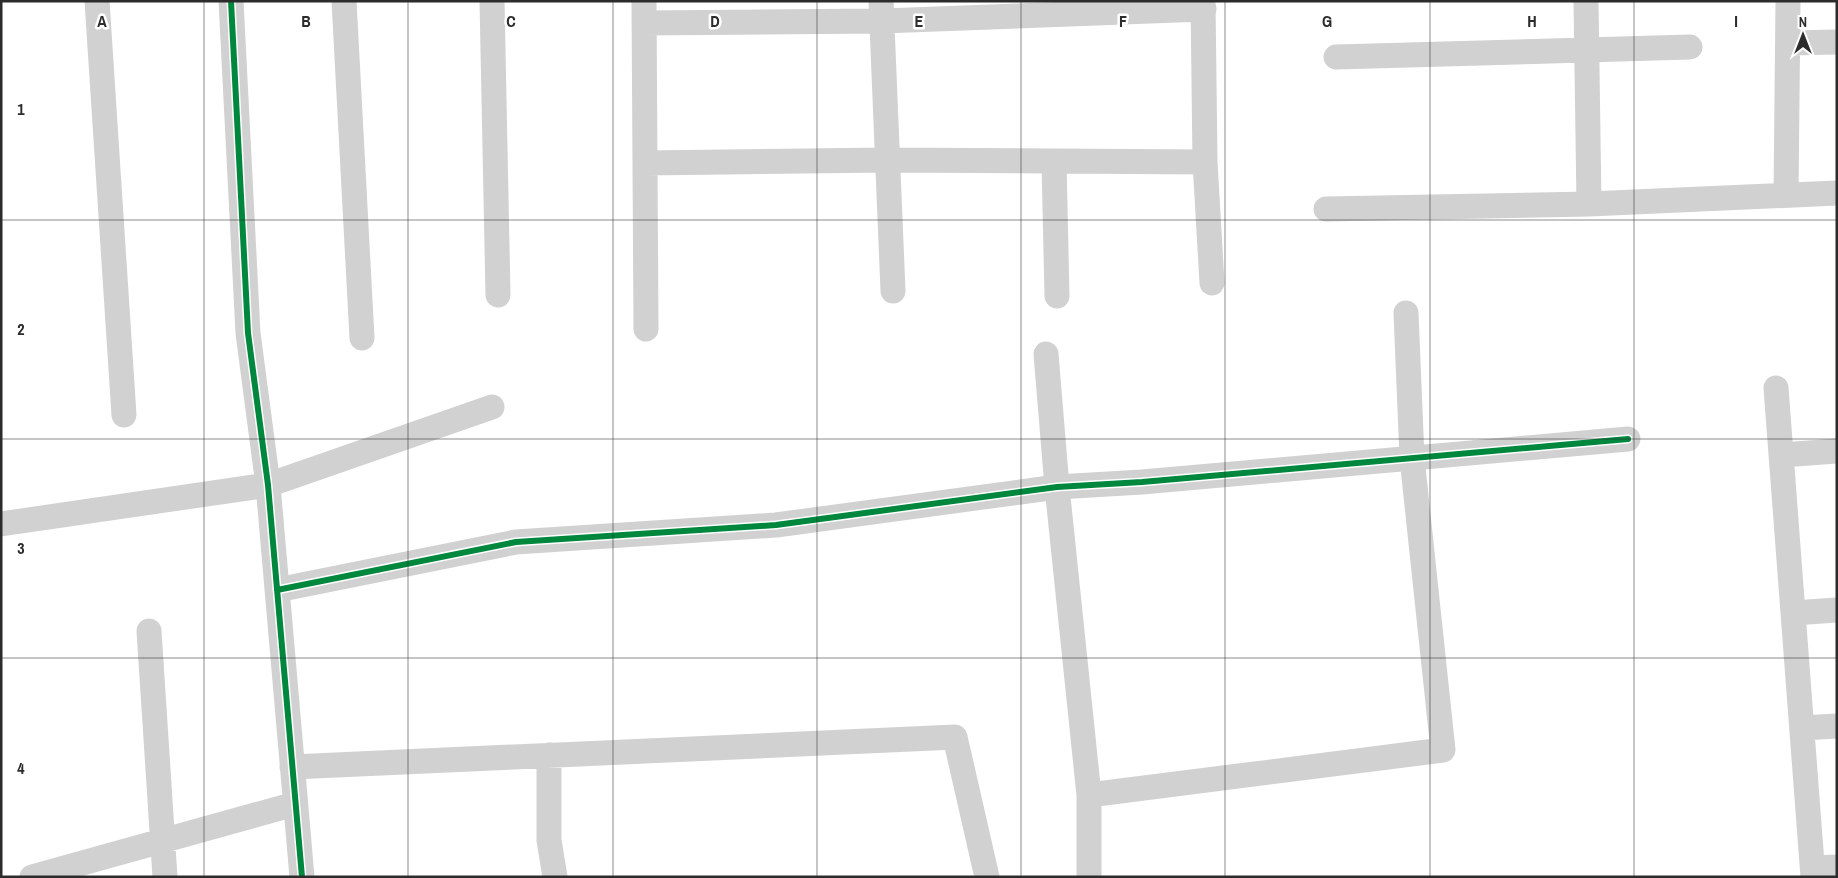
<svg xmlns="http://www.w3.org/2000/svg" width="1838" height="878" viewBox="0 0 1838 878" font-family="'Archivo Narrow',sans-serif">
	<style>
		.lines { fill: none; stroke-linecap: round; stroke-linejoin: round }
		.minor { stroke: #d1d1d1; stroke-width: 25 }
		.cycleway-casing { stroke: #fff; stroke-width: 9 }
		.cycleway { stroke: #00873e; stroke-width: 6 }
		.grid { fill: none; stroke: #2c2c2c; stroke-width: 1; stroke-opacity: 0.55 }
		.grid-label { font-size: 16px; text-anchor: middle; font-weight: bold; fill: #2c2c2c; stroke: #fff; stroke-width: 5; stroke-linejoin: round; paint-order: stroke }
	</style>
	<rect width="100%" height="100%" fill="#fff"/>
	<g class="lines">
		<path class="minor" d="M97,1L124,415
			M231,1L248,333L268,485L302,877
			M344,1L362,338
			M492,1L498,295
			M644,1L646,329
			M881,1L893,291
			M644,23L882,21L1204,9
			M1788,43L1837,42
			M1336,57L1690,47
			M1054,162L1057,296
			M1205,162L1212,283
			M645,163L888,160L1205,162L1203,1
			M1786,195L1788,1
			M1589,204L1837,193
			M1326,209L1589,204L1586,1
			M1046,354L1057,487L1089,795
			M1776,388L1813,877
			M1781,455L1837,451
			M1,524L268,485L492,407
			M277,590L516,542L776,525L1057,487L1142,482L1628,439
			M1793,613L1837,610
			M149,631L165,877
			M1802,728L1837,726
			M549,755V840L555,877
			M292,767L955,737L987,877
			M1813,868L1837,867
			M32,877L295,804
			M1089,877V795L1443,750L1412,458L1406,313"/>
		<g class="cycleway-casing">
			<path id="cycleway" d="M231,1L248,333L268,485L302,877
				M277,590L516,542L776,525L1057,487L1142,482L1628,439"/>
		</g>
		<use href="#cycleway" class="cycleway"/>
	</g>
	<path class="grid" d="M204,1V877M408,1V877M613,1V877M817,1V877M1021,1V877M1225,1V877M1430,1V877M1634,1V877M1,220H1837M1,439H1837M1,658H1837"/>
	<g class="grid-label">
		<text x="102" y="27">A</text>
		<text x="306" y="27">B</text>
		<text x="511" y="27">C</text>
		<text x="715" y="27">D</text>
		<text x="919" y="27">E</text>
		<text x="1123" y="27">F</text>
		<text x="1327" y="27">G</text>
		<text x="1532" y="27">H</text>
		<text x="1736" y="27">I</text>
		<text x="21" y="115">1</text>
		<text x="21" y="335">2</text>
		<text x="21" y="554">3</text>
		<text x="21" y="774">4</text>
	</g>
	<rect width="1838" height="878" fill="none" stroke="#2c2c2c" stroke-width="5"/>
	<g transform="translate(1803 35)" stroke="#ffffff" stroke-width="4" paint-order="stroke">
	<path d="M0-4L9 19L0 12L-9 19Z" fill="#2c2c2c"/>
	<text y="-8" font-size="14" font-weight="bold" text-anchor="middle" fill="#2c2c2c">N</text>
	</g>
</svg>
